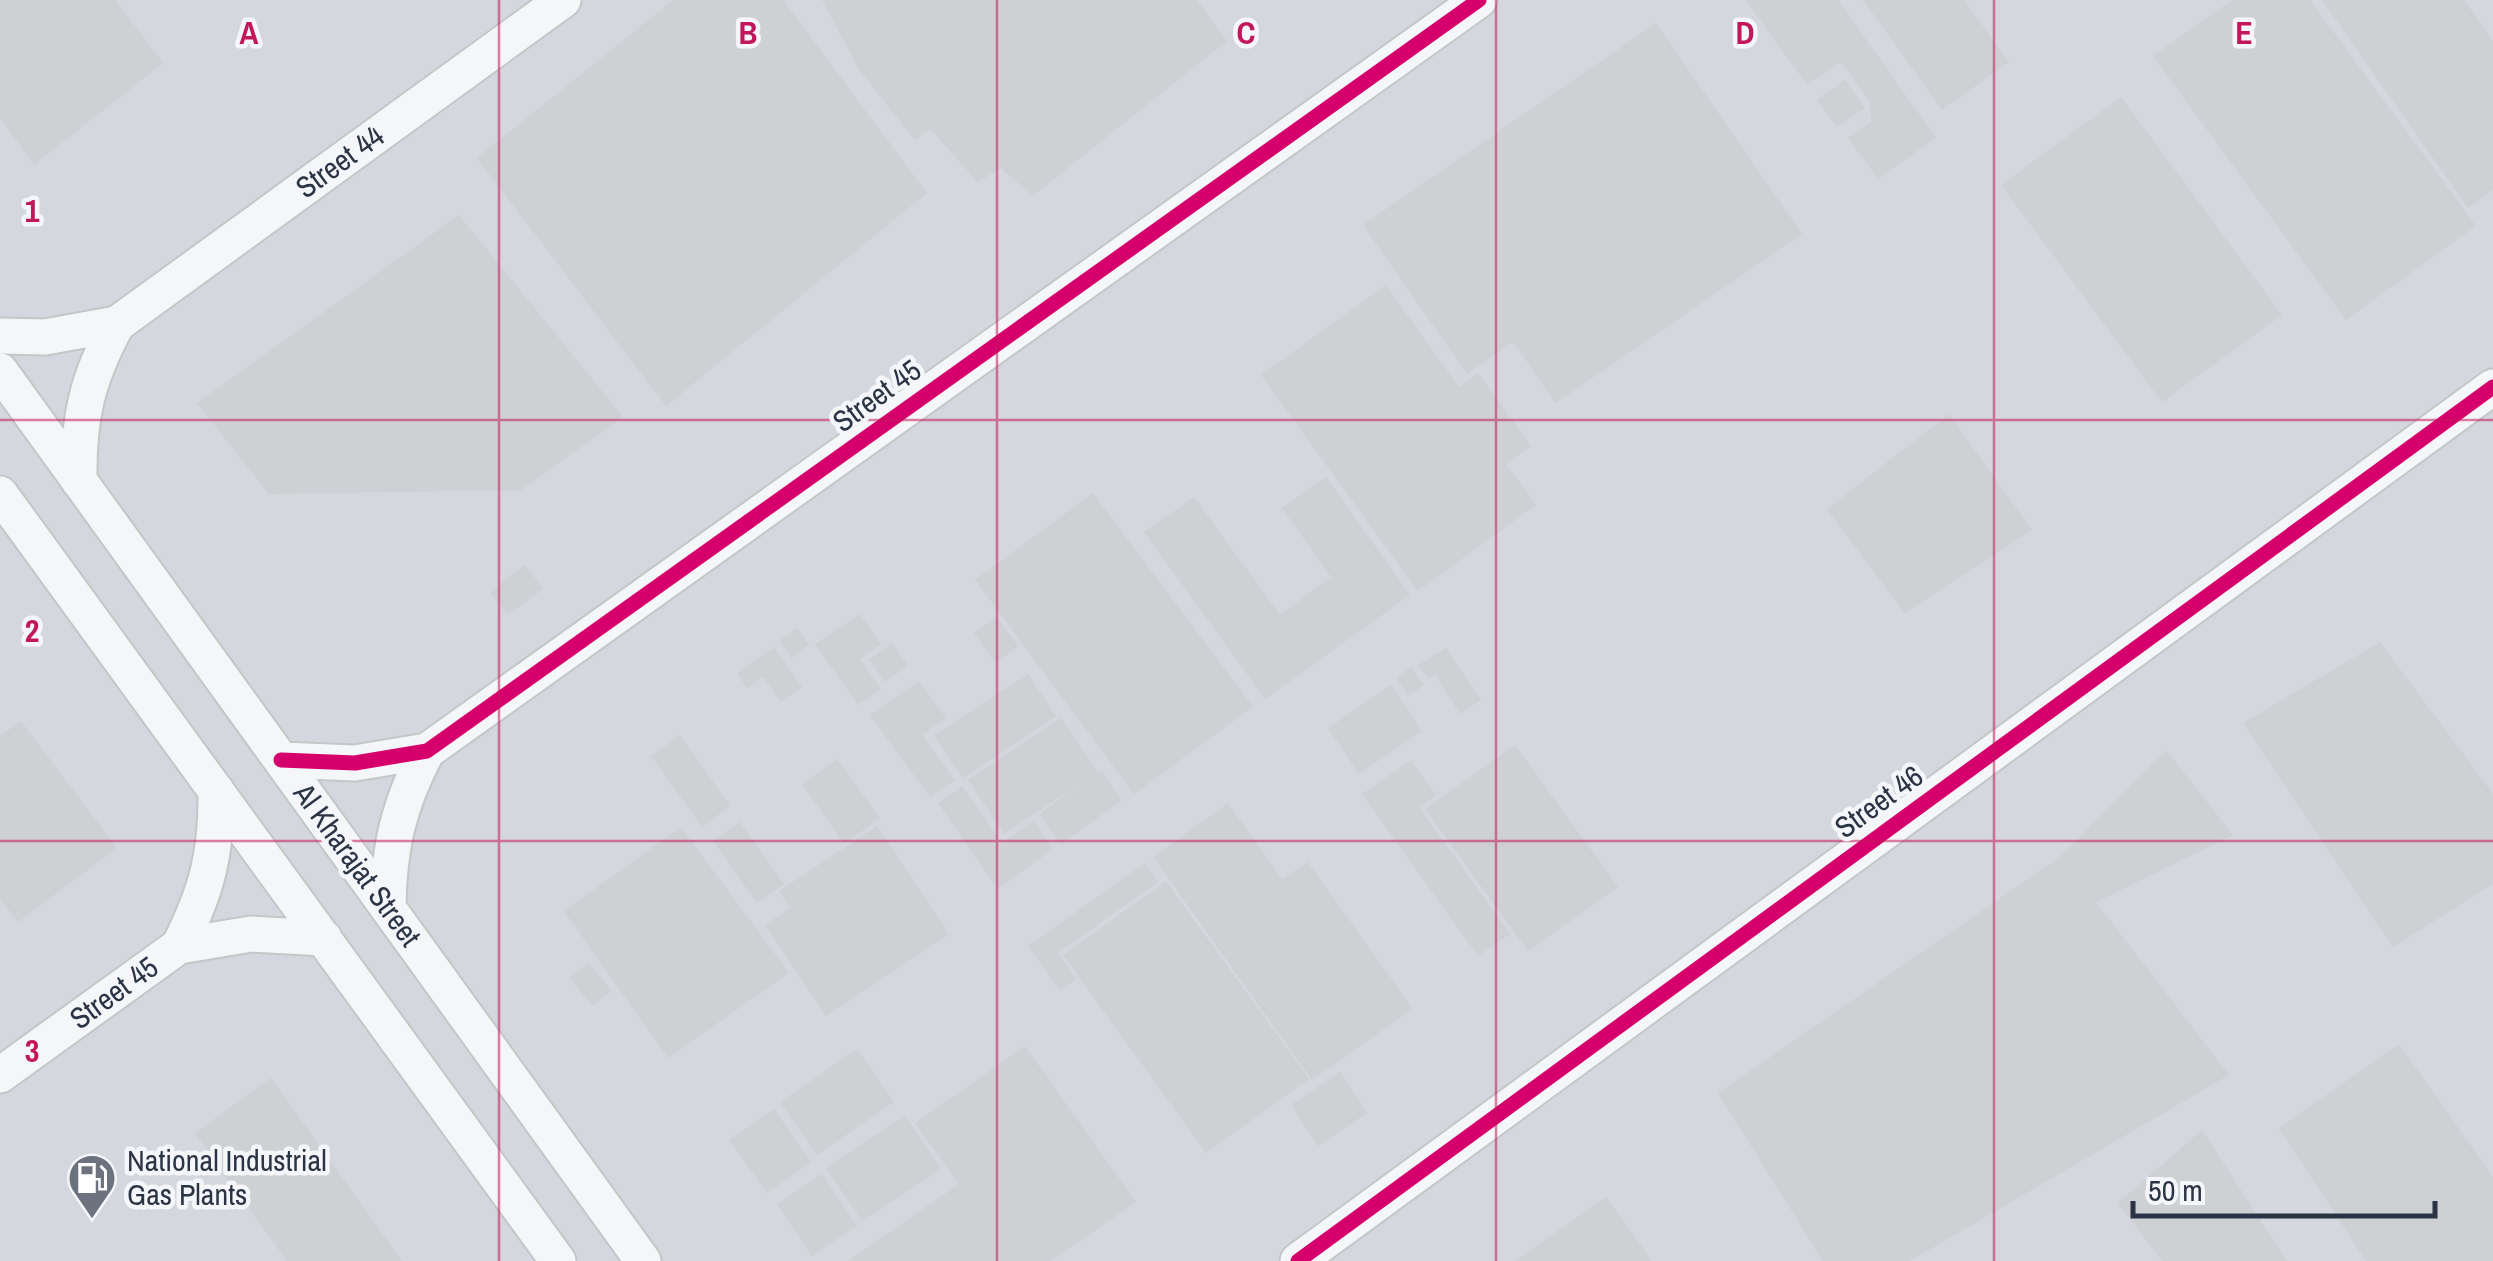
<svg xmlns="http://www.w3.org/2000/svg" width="2493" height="1261" viewBox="0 0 2493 1261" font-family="'Archivo Narrow',sans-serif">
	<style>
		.built { fill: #d4d7dd }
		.building { fill: #ced0d3 }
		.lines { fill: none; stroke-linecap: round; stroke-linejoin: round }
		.minor-casing { stroke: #c4c6c8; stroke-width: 39 }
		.minor { stroke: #f5f6f7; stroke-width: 35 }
		.cycleway-casing { stroke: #f4f6f9; stroke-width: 21 }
		.cycleway { stroke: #d6006c; stroke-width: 15 }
		.grid { fill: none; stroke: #c2185b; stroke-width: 2.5; stroke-opacity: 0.55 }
		.labels { text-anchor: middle; stroke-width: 9; stroke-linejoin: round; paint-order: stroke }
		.street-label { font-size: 30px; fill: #2b3445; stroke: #f4f6f9 }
		.poi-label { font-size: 30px; fill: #2b3445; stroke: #f4f6f9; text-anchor: start }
		.grid-label { font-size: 32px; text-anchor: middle; font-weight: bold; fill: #c2185b; stroke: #f4f6f9; stroke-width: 9; stroke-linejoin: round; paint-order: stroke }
	</style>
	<rect width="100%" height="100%" fill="#e6e8ea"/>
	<path class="built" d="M0,0H2493V1261H0Z"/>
	<path class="building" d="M0,0H115L163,63L34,165L0,118Z
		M673,0H783L927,193L666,406L477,158Z
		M822,0H1197L1227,41L1033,196L1001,168L978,182L930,129L915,140L860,71Z
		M1746,0H1838L1936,138L1878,179L1848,138L1871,122L1870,102L1841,62L1807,85Z
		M1863,0H1964L2009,62L1942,110Z
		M2232,0H2310L2476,226L2346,320L2153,56Z
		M2322,0H2464L2493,41V190L2468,208Z
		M1656,23L1802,234L1556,403L1513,342L1467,374L1363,225Z
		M1845,80L1865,108L1837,127L1817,100Z
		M2121,97L2282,315L2162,402L2001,185Z
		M459,215L623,417L521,490L269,494L197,403Z
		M1386,285L1459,387L1478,373L1531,446L1506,464L1536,505L1418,591L1261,375Z
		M1949,414L2032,530L1905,613L1827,509Z
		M1326,477L1410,595L1265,699L1144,532L1194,497L1280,615L1331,577L1282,508Z
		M1093,493L1253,707L1134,794L975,580Z
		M525,565L543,589L508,615L490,592Z
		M860,614L881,644L860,659L881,689L858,705L815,644Z
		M997,617L1018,646L996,663L974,633Z
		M797,628L809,644L792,658L779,641Z
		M2380,642L2493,794V884L2393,947L2243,723Z
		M892,643L908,666L885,682L869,660Z
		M774,647L802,687L781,702L763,677L747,688L737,673Z
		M1446,648L1481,700L1460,714L1435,675L1428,679L1418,665Z
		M1411,667L1424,685L1408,696L1396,678Z
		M1028,674L1056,716L963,778L934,736Z
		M919,681L946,718L922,735L955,780L930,797L870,715Z
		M1391,685L1422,731L1359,774L1328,728Z
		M1061,718L1098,773L1101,770L1122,800L1061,844L1039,814L1085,780L1004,834L968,780Z
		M21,721L117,848L18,922L0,898V736Z
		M680,735L730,806L702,827L651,756Z
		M1515,745L1618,887L1528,951L1425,809Z
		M2166,750L2233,835L2096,902L2229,1075L1910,1261H1823L1718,1093L2061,856Z
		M837,759L880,818L844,844L802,784Z
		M1411,760L1436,795L1419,807L1510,934L1478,956L1362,794Z
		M962,786L1002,843L1034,821L1053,849L998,889L938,803Z
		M1228,803L1282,879L1308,862L1413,1009L1312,1080L1153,857Z
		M740,822L784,884L757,903L713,841Z
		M877,826L949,934L826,1016L765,925L790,908L779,891Z
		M681,827L789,973L668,1058L564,911Z
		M1145,863L1158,882L1058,953L1076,979L1060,991L1028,946Z
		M1166,881L1309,1079L1206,1153L1063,955Z
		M589,963L612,991L592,1006L570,978Z
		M2399,1044L2493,1177V1261H2366L2279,1128Z
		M1025,1046L1136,1202L1051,1261H848L959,1184L915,1123Z
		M857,1049L894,1102L817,1155L780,1102Z
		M1340,1072L1367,1113L1318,1146L1291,1105Z
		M271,1078L402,1261H287L195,1133Z
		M774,1109L811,1162L767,1193L729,1140Z
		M905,1115L941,1169L862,1221L826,1168Z
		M2202,1130L2287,1261H2162L2118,1203Z
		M822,1174L857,1226L812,1256L777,1204Z
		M1606,1197L1652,1261H1515Z"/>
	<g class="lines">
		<g class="minor-casing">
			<path id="minor" d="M0,336L45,337L117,324L563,0
				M0,371L643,1261
				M79,481C78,418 87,379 117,324
				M0,494L558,1261
				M281,760L355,763L427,751L1479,0
				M388,908C389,847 398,806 427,751
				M179,946C207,891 217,852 216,790
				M0,1075L179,946L251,934L324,938
				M1298,1261L2493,387"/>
		</g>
		<use href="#minor" class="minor"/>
		<g class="cycleway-casing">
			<path id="cycleway" d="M281,760L355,763L427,751L1479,0
				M1298,1261L2493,387"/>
		</g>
		<use href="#cycleway" class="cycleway"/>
	</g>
	<path class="grid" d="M499,0V1261M997,0V1261M1496,0V1261M1994,0V1261M0,420H2493M0,841H2493"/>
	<defs>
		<g id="fuel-pin" transform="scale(2.5)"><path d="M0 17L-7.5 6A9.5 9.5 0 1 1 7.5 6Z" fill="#6c737f" stroke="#f4f6f9"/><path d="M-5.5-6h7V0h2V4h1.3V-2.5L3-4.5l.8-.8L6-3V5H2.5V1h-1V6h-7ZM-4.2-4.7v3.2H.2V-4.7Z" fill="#fff"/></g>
	</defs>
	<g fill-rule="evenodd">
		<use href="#fuel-pin" x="92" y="1178"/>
	</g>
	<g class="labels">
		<g class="street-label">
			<text transform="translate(340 162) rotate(-36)" y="10">Street 44</text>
			<text transform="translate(877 396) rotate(-36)" y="10">Street 45</text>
			<text transform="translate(1879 802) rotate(-36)" y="10">Street 46</text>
			<text transform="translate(357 865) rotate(54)" y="10">Al Kharajat Street</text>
			<text transform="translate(114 993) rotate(-36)" y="10">Street 45</text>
		</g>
		<g class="poi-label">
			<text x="127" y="1171">National Industrial<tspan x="127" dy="34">Gas Plants</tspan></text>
		</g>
	</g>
	<g class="grid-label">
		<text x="249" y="44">A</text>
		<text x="748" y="44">B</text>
		<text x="1246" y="44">C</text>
		<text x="1745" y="44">D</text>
		<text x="2244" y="44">E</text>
		<text x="32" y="222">1</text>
		<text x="32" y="642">2</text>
		<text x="32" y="1062">3</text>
	</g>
	<path d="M2133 1201v15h302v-15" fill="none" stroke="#2b3445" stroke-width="5"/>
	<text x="2148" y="1201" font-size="30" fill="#2b3445" stroke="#f4f6f9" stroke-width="8" paint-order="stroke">50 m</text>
</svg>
